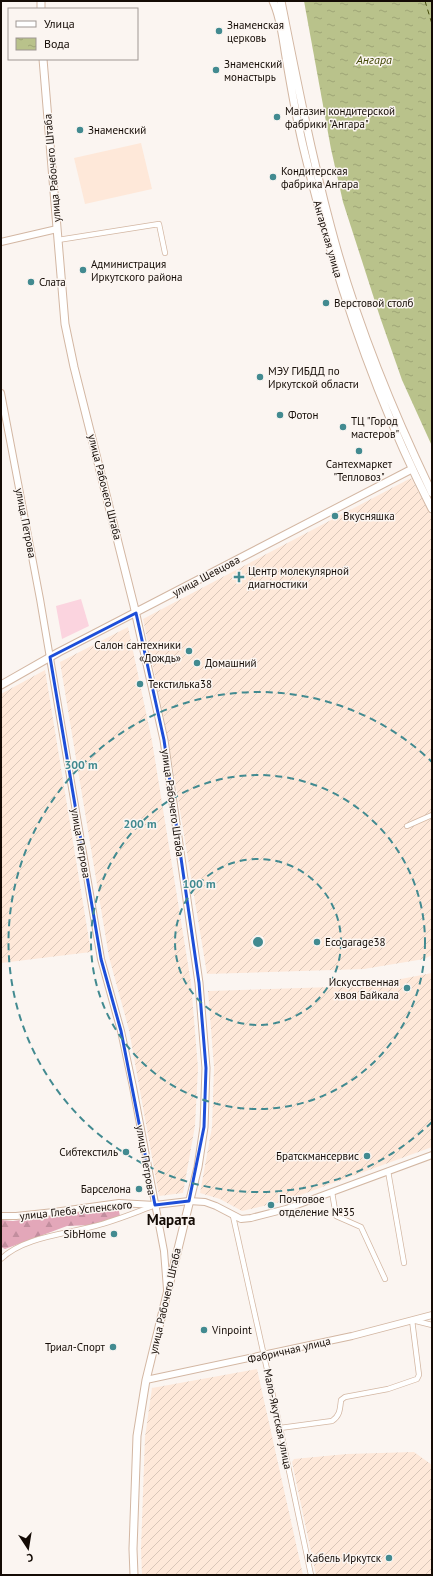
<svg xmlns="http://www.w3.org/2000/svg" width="433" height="1576" viewBox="0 0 433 1576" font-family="'PT Sans',sans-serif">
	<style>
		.built { fill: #fee8d9 }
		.industrial { fill: url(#industrial-furrows) }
		.forest { fill: url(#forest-firs) }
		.garden { fill: #fbd4df }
		.water { fill: url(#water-ripples) }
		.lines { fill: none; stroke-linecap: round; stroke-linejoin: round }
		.ferry { stroke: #454b0a; stroke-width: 1; stroke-dasharray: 5 4; stroke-linecap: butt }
		.minor-casing { stroke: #d3b7a3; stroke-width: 6 }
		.tertiary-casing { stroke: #d3b7a3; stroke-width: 8 }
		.secondary-casing { stroke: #d3b7a3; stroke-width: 9 }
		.primary-casing { stroke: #d3b7a3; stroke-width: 9 }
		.minor { stroke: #fff; stroke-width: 4.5 }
		.tertiary { stroke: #fff; stroke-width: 6 }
		.secondary { stroke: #fff; stroke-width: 7 }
		.primary { stroke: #fff; stroke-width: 7 }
		.marked { fill: none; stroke: #1d4ed8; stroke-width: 3; stroke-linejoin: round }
		.ring { fill: none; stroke: #428a90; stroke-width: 2; stroke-dasharray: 7 5 }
		.poi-dot { fill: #428a90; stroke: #fbf5f1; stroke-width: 1.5 }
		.labels { text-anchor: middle; stroke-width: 3; stroke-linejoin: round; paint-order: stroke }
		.poi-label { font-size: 11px; fill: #140b05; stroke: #fbf5f1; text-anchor: start }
		.street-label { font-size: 11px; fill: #140b05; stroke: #fbf5f1 }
		.water-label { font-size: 12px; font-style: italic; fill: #454b0a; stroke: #fbf5f1 }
		.district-label { font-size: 15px; font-weight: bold; fill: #140b05; stroke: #fbf5f1 }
		.centre { fill: #428a90; stroke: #fbf5f1; stroke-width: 2 }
		.ring-label { font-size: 12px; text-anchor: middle; font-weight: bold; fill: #428a90; stroke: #fbf5f1; stroke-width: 3; stroke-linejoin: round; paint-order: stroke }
	</style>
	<defs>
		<pattern id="industrial-furrows" width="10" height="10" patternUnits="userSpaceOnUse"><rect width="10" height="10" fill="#fee8d9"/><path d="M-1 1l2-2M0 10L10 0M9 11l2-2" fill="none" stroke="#d9c6b9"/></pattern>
		<pattern id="forest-firs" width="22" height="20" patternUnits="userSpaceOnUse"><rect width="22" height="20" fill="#e3a7b9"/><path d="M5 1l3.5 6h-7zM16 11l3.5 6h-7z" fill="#c28e9e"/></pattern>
		<pattern id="water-ripples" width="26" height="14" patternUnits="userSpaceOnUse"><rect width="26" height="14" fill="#b9c28b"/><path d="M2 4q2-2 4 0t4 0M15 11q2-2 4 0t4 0" fill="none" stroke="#9ea576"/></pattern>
	</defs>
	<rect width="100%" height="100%" fill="#fbf5f1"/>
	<path class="built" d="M141,143L152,189L85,204L74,158Z"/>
	<path class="industrial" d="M411,478L432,518V955L424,959L364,969L207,974L168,738L143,619Z
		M128,627L152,741L191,983L198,1068L195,1126L183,1193L159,1196L129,1030L109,957L60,662Z
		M45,670L91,952L1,963V694Z
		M432,973V1147L284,1201L242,1211L220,1199L200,1193L212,1127L214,1067L208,991L365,986Z
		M257,1369L303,1575H142L141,1549L145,1437L152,1388Z
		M414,1452L432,1465V1575H316L292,1462L294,1459L347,1454Z"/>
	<path class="forest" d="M118,1207L120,1216L90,1225L67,1226L5,1249L1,1247V1220L13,1221Z"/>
	<path class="garden" d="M81,599L89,626L62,639L56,606Z"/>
	<path class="water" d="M304,1H432V446L402,380L380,317L343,202L331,149Z"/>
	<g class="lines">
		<path class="ferry" d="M425,1L432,24"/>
		<g class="minor-casing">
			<path id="minor" d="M58,240L159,224L165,253
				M407,826L432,815
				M388,1171L404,1263
				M332,1192L336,1216L361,1227L385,1279
				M233,1216L280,1428L311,1575
				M1,1259C23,1237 66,1234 95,1226C115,1221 134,1213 153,1206
				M280,1428L332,1421C340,1416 340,1409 341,1400L345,1397L388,1389L417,1379L419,1375L412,1320L432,1325"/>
		</g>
		<g class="tertiary-casing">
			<path id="tertiary" d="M1,242L57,229
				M1,393L40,599L101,959L121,1031L133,1087L164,1251L167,1289
				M1,1216H16L54,1212L119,1203L155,1205L189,1201L205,1202L216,1206L241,1219L251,1218L286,1209L432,1155
				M146,1380L352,1336L432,1315"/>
		</g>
		<g class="secondary-casing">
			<path id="secondary" d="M41,1V9
				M43,59L65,324L74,367L134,606L164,740L199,983L206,1068L204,1127L198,1167L146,1380L137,1436L133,1549L134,1575
				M1,685L59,652L412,469"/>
		</g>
		<g class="primary-casing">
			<path id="primary" d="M273,1C281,18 283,39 286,57C291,87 296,116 303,146C333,271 373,394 432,509
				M281,1C296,77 311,153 331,228C355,319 391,408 432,493"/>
		</g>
		<use href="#minor" class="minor"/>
		<use href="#tertiary" class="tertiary"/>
		<use href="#secondary" class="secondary"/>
		<use href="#primary" class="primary"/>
	</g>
	<path class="marked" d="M136,613L164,740L199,983L206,1068L204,1127L189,1201L155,1205L121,1031L101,959L50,657Z"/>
	<g class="ring">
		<circle cx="258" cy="942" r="83"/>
		<circle cx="258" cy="942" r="167"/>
		<path d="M432 1122A250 250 0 1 1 432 762"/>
	</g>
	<g class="poi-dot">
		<circle cx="219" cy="31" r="4"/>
		<circle cx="216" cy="70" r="4"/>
		<circle cx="277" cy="117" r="4"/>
		<circle cx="80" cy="130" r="4"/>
		<circle cx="273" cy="177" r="4"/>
		<circle cx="83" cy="270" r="4"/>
		<circle cx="31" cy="282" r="4"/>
		<circle cx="326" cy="303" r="4"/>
		<circle cx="260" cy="377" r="4"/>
		<circle cx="280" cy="415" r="4"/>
		<circle cx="343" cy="427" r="4"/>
		<circle cx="359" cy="451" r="4"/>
		<circle cx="335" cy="516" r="4"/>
		<path d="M237 571h4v4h4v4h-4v4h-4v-4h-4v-4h4z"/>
		<circle cx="189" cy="651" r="4"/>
		<circle cx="197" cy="663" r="4"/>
		<circle cx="140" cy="684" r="4"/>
		<circle cx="317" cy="942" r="4"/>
		<circle cx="407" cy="988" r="4"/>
		<circle cx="126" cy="1152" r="4"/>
		<circle cx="367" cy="1156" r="4"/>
		<circle cx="139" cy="1189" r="4"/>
		<circle cx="271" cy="1205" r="4"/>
		<circle cx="114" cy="1234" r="4"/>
		<circle cx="204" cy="1330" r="4"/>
		<circle cx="113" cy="1347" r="4"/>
		<circle cx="389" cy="1558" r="4"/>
	</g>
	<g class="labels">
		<g class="poi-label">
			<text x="227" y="29">Знаменская<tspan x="227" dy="13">церковь</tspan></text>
			<text x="224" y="68">Знаменский<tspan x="224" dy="13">монастырь</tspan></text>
			<text x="285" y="115">Магазин кондитерской<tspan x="285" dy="13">фабрики "Ангара"</tspan></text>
			<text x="88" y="134">Знаменский</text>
			<text x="281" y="175">Кондитерская<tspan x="281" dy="13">фабрика Ангара</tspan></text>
			<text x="91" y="268">Администрация<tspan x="91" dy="13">Иркутского района</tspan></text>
			<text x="39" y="286">Слата</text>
			<text x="334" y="307">Верстовой столб</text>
			<text x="268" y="375">МЭУ ГИБДД по<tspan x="268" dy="13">Иркутской области</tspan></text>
			<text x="288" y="419">Фотон</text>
			<text x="351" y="425">ТЦ "Город<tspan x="351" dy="13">мастеров"</tspan></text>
			<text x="359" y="468" text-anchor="middle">Сантехмаркет<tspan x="359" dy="13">"Тепловоз"</tspan></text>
			<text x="343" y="520">Вкусняшка</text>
			<text x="248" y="575">Центр молекулярной<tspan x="248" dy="13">диагностики</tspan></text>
			<text x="181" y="649" text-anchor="end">Салон сантехники<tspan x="181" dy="13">«Дождь»</tspan></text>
			<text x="205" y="667">Домашний</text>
			<text x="148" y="688">Текстилька38</text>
			<text x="325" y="946">Ecogarage38</text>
			<text x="399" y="986" text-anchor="end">Искусственная<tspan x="399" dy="13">хвоя Байкала</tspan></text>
			<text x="118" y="1156" text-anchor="end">Сибтекстиль</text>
			<text x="359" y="1160" text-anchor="end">Братскмансервис</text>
			<text x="131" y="1193" text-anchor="end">Барселона</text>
			<text x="279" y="1203">Почтовое<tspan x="279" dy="13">отделение №35</tspan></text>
			<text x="106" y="1238" text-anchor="end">SibHome</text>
			<text x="212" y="1334">Vinpoint</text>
			<text x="105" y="1351" text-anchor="end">Триал-Спорт</text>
			<text x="381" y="1562" text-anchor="end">Кабель Иркутск</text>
		</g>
		<g class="street-label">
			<text transform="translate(52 168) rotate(-95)" y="4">улица Рабочего Штаба</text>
			<text transform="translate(328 239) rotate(74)" y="4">Ангарская улица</text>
			<text transform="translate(105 487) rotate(76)" y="4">улица Рабочего Штаба</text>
			<text transform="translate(26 523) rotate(79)" y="4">улица Петрова</text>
			<text transform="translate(206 576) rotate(-28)" y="4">улица Шевцова</text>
			<text transform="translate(173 803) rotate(82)" y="4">улица Рабочего Штаба</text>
			<text transform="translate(81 843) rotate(80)" y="4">улица Петрова</text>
			<text transform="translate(146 1160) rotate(80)" y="4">улица Петрова</text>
			<text transform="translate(76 1210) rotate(-6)" y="4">улица Глеба Успенского</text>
			<text transform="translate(165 1301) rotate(-77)" y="4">улица Рабочего Штаба</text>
			<text transform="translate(289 1350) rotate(-13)" y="4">Фабричная улица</text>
			<text transform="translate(278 1419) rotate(78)" y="4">Мало-Якутская улица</text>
		</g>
		<g class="water-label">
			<text x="374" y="64">Ангара</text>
		</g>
		<g class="district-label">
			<text x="171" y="1225">Марата</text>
		</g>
	</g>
	<circle cx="258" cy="942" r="6" class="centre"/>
	<g class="ring-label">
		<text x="81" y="769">300 m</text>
		<text x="140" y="828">200 m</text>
		<text x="199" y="888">100 m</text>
	</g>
	<rect width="433" height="1576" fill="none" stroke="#140b05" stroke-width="4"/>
	<rect x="8" y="8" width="130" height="52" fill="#fbf5f1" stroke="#9f9793"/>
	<rect x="16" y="21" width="20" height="6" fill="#ffffff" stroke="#9f9793"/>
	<text x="44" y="28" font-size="12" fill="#140b05">Улица</text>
	<rect x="16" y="38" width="20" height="12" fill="url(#water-ripples)" stroke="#9f9793"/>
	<text x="44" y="48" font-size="12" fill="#140b05">Вода</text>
	<g transform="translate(28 1548) rotate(168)" stroke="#fbf5f1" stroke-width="3" paint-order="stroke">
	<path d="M0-3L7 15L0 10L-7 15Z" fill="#140b05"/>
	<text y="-6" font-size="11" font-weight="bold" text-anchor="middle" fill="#140b05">С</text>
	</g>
</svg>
